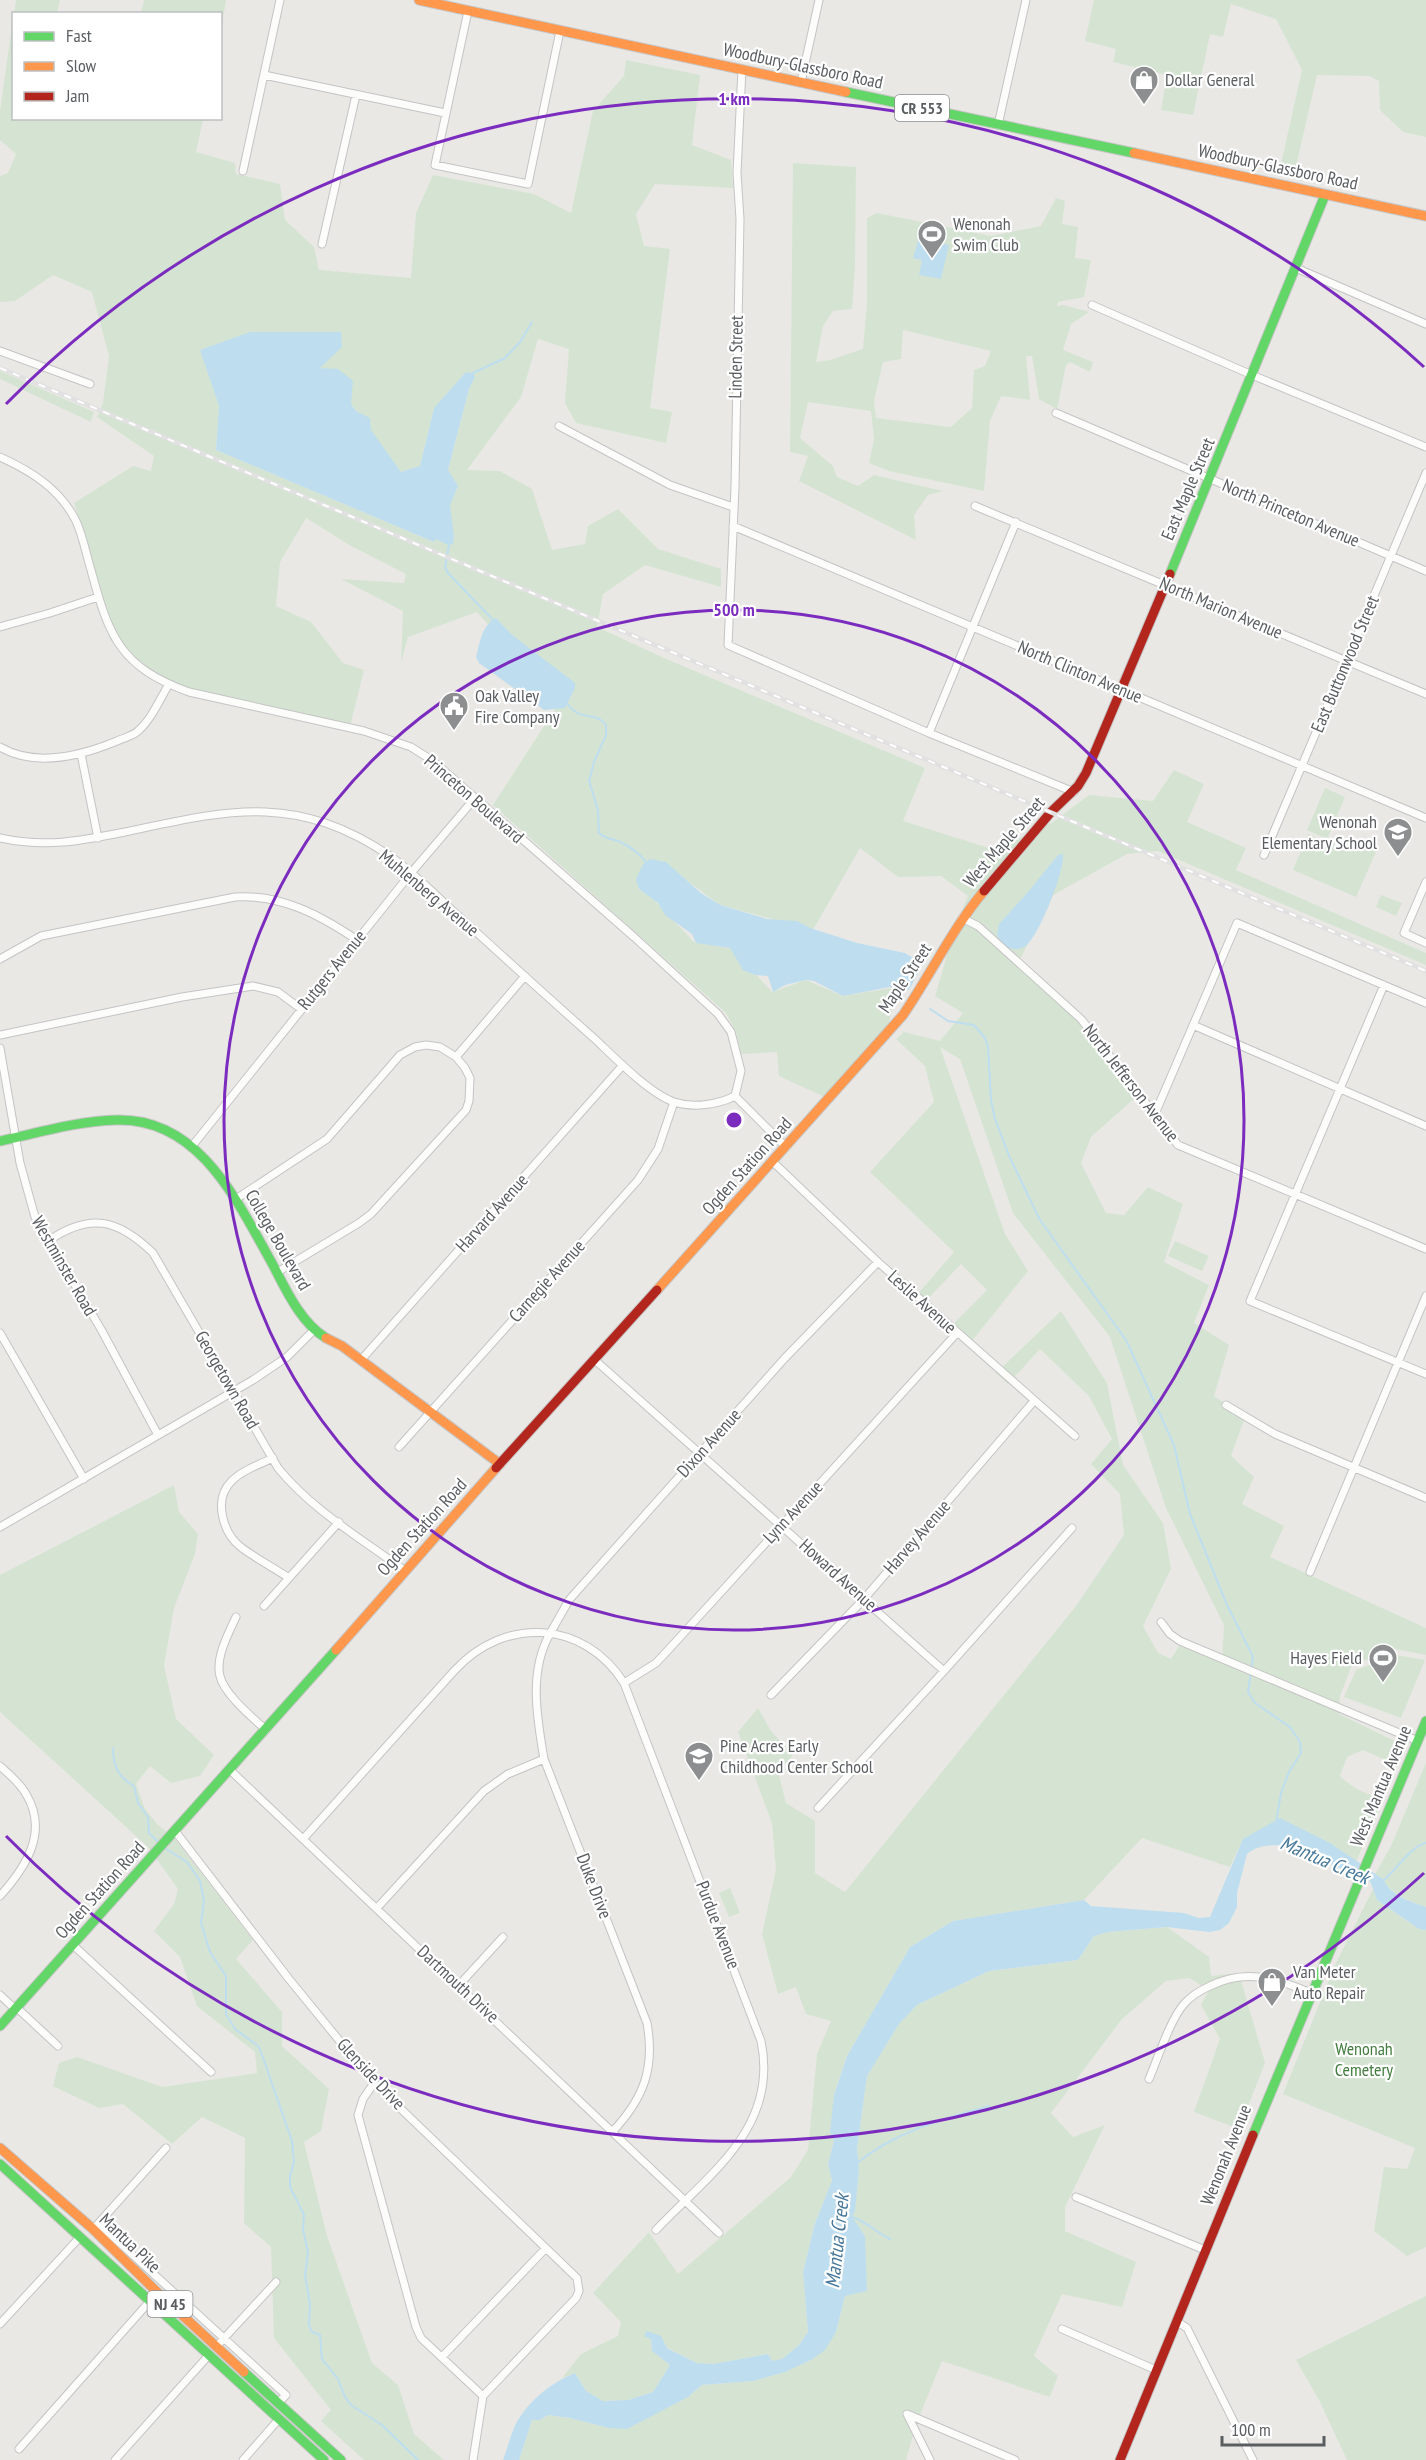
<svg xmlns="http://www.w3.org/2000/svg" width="1426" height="2460" viewBox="0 0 1426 2460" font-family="'PT Sans Narrow',sans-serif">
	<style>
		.green { fill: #d5e4d2; fill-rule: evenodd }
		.water { fill: #bedeef }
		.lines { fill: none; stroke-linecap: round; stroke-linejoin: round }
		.stream { stroke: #bedeef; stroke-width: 2 }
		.street-casing { stroke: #c4c4c4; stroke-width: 9 }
		.fast-casing { stroke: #c6c6c6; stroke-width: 11 }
		.slow-casing { stroke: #c6c6c6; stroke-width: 11 }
		.jam-casing { stroke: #c6c6c6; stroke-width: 11 }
		.street { stroke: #fcfcfb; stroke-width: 7 }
		.fast { stroke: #63d668; stroke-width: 9 }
		.slow { stroke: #ff974d; stroke-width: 9 }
		.jam { stroke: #b3261e; stroke-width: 9 }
		.rail-casing { stroke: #e1e1e1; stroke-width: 4.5 }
		.rail { stroke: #fff; stroke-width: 2; stroke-dasharray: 7; stroke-linecap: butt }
		.ring { fill: none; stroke: #7b2cbf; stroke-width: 3 }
		.labels { text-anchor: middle; stroke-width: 4.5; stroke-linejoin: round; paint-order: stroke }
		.shield { fill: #fff; stroke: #8c8e90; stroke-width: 1.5 }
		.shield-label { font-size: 16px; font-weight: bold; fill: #5b5e61 }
		.street-label { font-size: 18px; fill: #5b5e61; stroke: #fff }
		.poi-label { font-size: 18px; fill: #5b5e61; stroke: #fff; text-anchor: start }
		.park-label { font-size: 18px; fill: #427c3f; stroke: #fff }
		.water-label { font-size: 20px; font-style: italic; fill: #48789a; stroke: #fff }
		.centre { fill: #7b2cbf; stroke: #fff; stroke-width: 3 }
		.ring-label { font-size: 18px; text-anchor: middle; font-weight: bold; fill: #7b2cbf; stroke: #fff; stroke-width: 4.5; stroke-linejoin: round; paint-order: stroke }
	</style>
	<rect width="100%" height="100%" fill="#e9e8e5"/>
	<path class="green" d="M16,0H60L57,13H14Z
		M144,0H226L221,30L220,14L141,13Z
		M1094,0H1426V137L1403,132L1380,110L1379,81L1369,76L1317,75L1294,175L1279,173L1302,70L1276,19L1231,4L1223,37L1210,34L1193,115L1161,110L1167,75L1113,62L1116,49L1085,41Z
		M13,19L14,118L203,119L196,152L235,163L236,174L280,184L285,220L314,247L319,270L411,278L416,213L433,175L534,194L571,213L593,111L624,76L626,60L700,75L692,145L731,160L733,188L655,184L636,214L644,246L670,249L650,408L672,412L666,443L576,423L565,403L569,349L538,339L521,397L467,470L500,471L532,489L552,550L585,544L588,526L618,509L658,549L721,569V587L645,565L603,594L597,627L664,658L925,768L903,821L995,850L1053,822L1089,795L1153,801L1174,770L1204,784L1187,822L1246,848L1236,870L1426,953V965L1158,851L1127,854L1053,895L1017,965L1086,1027L1137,1096L1091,1137L1081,1163L1106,1213L1124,1215L1148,1187L1183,1204L1164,1262L1209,1285L1194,1323L1229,1345L1214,1396L1245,1417L1231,1456L1254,1477L1242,1504L1284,1526L1270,1557L1426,1628V1655L1395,1649L1352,1665L1340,1696L1339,1714L1403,1745L1396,1765L1363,1750L1347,1757L1340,1776C1353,1789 1366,1794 1383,1799L1356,1862L1330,1843L1243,1839L1230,1867L1142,1838L1084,1900L953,1921L910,1947L847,2056L834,2095V2141L828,2164L832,2181L815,2223L803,2272L808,2332L799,2345L782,2359L772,2362L768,2354L713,2364L697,2363L651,2339L652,2351L670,2365L653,2392L628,2400L602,2401L586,2391L575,2373L562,2378L581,2354L618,2336L621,2322L593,2293L649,2232L678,2274L791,2177L808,2150L817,2054L831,2021L806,2014L796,1987L778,1994L762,1934L776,1870L772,1823L738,1732L758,1708L771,1731L793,1755L778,1771L786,1803L815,1821V1873L845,1892L1076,1606L1124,1535L1120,1494L1091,1464L1112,1439L1089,1396L1040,1349L1008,1384L996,1373L1061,1311L1107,1383L1123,1465L1163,1523L1171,1569L1143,1626L1158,1653L1171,1659L1179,1646L1222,1661L1224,1625L1166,1508L1110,1337L1013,1213L960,1059L940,1047L1005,1234L1028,1271L968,1346L949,1328L987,1290L961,1264L923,1304L915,1297L954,1252L870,1172L934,1102L925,1066L896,1039L904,1032L940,1041L963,1013L935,996L957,922L968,896L941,876L898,877L860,848L813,930L720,905L659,860L636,881L694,942L733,949L772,992L806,980L843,996L898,987L887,1030L827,1098L779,1076L777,1052L741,1054L736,1032L726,1013L493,805L559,703L477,612L408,637L401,663L403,611L341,579L404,583L406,574L351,546L306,518L280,562L276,606L311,622L343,663L364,670L349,730L157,683L110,640L84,534L74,503L133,466L151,471L154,456L97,417L103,403L109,356L92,292L53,275L15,301L0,302V176L8,173L16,154L0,140V111ZM201,349L351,404L401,472L420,466L434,408L473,374L448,470L434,542L216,450L219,406Z
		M793,163L856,167L855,266L852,309L833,311L823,326L816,362L830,360L863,349L867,303V218L877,213L991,236L1041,226L1056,198L1065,201L1062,224L1078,227L1075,258L1091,260L1084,297L1058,302L1057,306L1063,305L1089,312L1071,324L1063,350L1093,362L1090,372L1070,362L1066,365L1057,409L1039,399L1032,356H1026L1030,400L1001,396L990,421L984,491L889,471L869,463L874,439L871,411L808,402L800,438L833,466L837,477L858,486L874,475L943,491L928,495L914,515L916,540L799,481L808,456L790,452ZM903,330L991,351L985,366L974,370L972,408L951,427L876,418L874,401L883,362L901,359Z
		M0,371L94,412L91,422L0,379Z
		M1325,788L1345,797L1327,839L1307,830Z
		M1308,834L1336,846L1340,837L1376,852L1356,897L1293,870Z
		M1381,895L1402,903L1396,916L1376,907Z
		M1175,1241L1209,1256L1202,1271L1168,1256Z
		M174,1485L179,1512L198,1534L195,1554L174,1608L164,1666L176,1719L214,1755L200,1776L171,1783L150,1766L136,1784L145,1809L158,1825L175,1839L253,1940L236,1959L282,2012V2046L329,2089L321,2131L304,2142L327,2236L372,2363L398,2385L414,2434L444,2460H364L321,2421L331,2410L274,2338L271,2247L244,2223L245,2138L202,2117L172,2144L123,2104L99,2108L53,2086L59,2063L77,2057L162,2087L257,2073L255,2052L197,2006L180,1957L154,1931L174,1904L178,1889L148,1847L0,1712V1575Z
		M1396,1655L1425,1660L1401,1718L1344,1697L1356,1670Z
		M1426,1763V1907C1413,1903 1400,1897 1389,1888C1383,1884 1382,1879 1375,1874L1391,1846Z
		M730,1888L740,1913L729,1917L719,1893Z
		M1373,1889L1377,1900L1419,1929L1426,1930V2247L1407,2256L1374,2231L1384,2167L1407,2169L1415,2148L1283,2094L1335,1965Z
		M1167,1927L1209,1957L1211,1976L1239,1973L1265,2063L1239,2129L1194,2112L1220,2039L1201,2005L1209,1990L1189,1978L1166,1981L1122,2019L1051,2113L1073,2137L1105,2125L1065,2207V2231L1136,2262L1122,2307L1062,2294L1034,2356L1058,2376L1050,2397L942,2361L917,2422L906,2460H519L532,2420H540L548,2415L570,2418L609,2428H627L688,2397L702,2385L753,2381L785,2372L811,2360L836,2332L845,2296L854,2221L852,2217L859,2170L857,2149L867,2075L899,2024L917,2005L989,1971L1078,1960L1094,1936L1108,1932Z
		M1426,2296V2460H1347L1319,2400L1296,2360Z"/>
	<path class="water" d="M919,238L949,245L941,279L919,275L922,260L913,258Z
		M250,332H341L342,347L320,368L338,369L353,381L351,404L356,411L370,418L371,430L401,472L420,466L434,408L464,374L467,372L473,373L475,377L469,389L448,470L458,486L450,505L454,536L453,544L448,545L436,539L434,542L216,450L219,406L200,350Z
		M496,618L511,634L575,683V688L565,708L544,710L479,663L476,657C480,642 482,625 496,618Z
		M1063,854C1065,870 1038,940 1024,947C1016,951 1009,949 1002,945L997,935L999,924L1028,892L1058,855Z
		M650,859L666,862L701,893L720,905L767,919L797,921L810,928L857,943L905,953L918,961L920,970L909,990L890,987L843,996L814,981L806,980L785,985L773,992L768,976L755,975L743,970L730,948L696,943L692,934L665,915L658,903L639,889L636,880C639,872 642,863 650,859Z
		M1280,1818L1330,1843L1383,1879C1390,1895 1411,1902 1426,1907V1930L1419,1929L1377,1900L1370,1881L1284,1845C1270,1845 1258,1845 1247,1854L1237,1893V1907L1229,1923L1220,1930L1209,1932L1167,1927L1108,1932L1094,1936L1078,1960L989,1971L917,2005L899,2024L867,2076L857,2149L859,2170L855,2211L852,2217L865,2236L867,2291L845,2296L836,2332L825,2350L811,2360L785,2372L753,2381L702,2385L688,2397L627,2429L609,2428L570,2418L548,2415L540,2420H532L519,2460H503C508,2448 511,2431 518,2420C531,2399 552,2382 575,2373L586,2391L603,2401L628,2400L653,2392L670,2365L652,2351L651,2339L644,2336L647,2331L661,2336L667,2348L697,2363L713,2364L768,2354L772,2361L782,2359L799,2345L808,2332L803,2272L815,2223L832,2181L828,2164L834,2141L830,2132L834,2095L847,2056L910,1947L953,1921L1084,1900L1091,1906L1184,1913L1199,1918L1210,1917L1243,1839Z"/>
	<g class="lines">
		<path class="stream" d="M473,373L505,358L520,342L532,322
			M449,545L445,567L448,573L494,621
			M566,702C580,723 595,710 606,725V735L594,762L589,781L598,810L599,833C605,839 610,838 618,841C630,846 639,853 647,863
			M930,1009L948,1021L974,1025L985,1038L988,1047L991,1100L995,1119L1010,1158L1040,1220L1126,1340L1174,1445L1190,1514L1227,1605L1253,1657L1248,1692L1255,1703L1290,1727L1300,1742L1301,1753L1289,1772L1281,1793L1276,1822
			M113,1748C113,1766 118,1777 134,1786L138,1803L148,1817L149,1833L159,1843
			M163,1847L187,1862L200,1881L204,1901L201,1923L210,1952L226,1976V2014L235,2029L258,2046L261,2052L292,2141L294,2162L290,2176V2187L304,2215L303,2229L308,2253L305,2275L310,2304L309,2325L312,2332L320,2335L322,2359L338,2379L345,2397L351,2405L382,2425L418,2460
			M1382,1882C1395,1871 1411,1846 1426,1843
			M856,2164C894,2132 942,2119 989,2106
			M849,2216C867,2221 874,2231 890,2239"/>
		<g class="street-casing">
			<path id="street" d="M468,11L435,165L528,184L560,31
				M742,69L737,173L740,219L735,487L728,645L929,733L1074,792
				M264,75L445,113
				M801,82L819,0
				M998,125L1026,0
				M243,171L280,0
				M322,244L356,95
				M1296,268L1426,324
				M1092,305L1252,375L1426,447
				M0,351L90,384
				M1056,413L1426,571
				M559,426L670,485L733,507
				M0,457C31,471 60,489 76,521C83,536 86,554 91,570C109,637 120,667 189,692L364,731L411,747L433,761L634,937L718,1014L731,1032L741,1071L735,1096
				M975,506L1426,694
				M733,526L1426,818
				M0,627L50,613L98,597
				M929,733L1016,522
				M0,747C36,768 81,756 117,741C123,738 133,736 138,731C151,720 160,699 169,684
				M81,754L98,838
				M0,838C45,848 80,841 125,832C228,810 295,792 390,856C417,875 440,900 465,922C508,961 552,1001 596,1040C615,1058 649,1093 674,1102C693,1108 717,1105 735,1096
				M1264,855L1426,473
				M1426,882L1404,933L1426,943
				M962,918L978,926L1081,1019L1178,1145L1426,1249
				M0,959L41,936L235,897C281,894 320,915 357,940
				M1384,985L1250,1301L1426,1374
				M1193,1025L1426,1126
				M0,1035L182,997L253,986L278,992L301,1009
				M0,1048L20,1163L35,1217L102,1331L158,1435
				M456,1057L525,976
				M735,1096L786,1147
				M1154,1116L1237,923L1426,1003
				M193,1145L411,873L475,798
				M773,1162L878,1262L1075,1436
				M236,1199L327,1139L400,1055L415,1047L426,1045L440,1047L456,1057L465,1068L470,1078L469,1101L466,1110L371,1214L359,1223L276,1273
				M48,1241C90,1212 118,1219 153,1253L278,1468C312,1510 362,1539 405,1571
				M0,1333L84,1479
				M361,1360L623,1065
				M596,1361L944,1671
				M1226,1405L1275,1434L1426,1498
				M399,1447L638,1180L658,1149L674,1102
				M273,1458C244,1471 214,1481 223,1518C226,1531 231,1540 242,1548C257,1559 274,1568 289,1578
				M0,1527L253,1380L287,1357L314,1330
				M1310,1572L1426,1296
				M264,1606L339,1522
				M236,1617C229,1632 215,1658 220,1676C224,1694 252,1717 266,1730
				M1161,1622L1170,1634L1180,1641L1418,1741
				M624,1683L656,1663L670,1648L957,1333
				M771,1695L864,1599L1034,1401
				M0,1766C9,1774 20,1783 26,1794C49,1832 26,1867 0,1896
				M230,1770L719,2233
				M818,1808L944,1671L1072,1528
				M175,1831L289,1979L374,2083L577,2278L579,2291L576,2298L483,2396L473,2460
				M304,1838L455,1670C505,1616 584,1620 624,1683L761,2041C779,2128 709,2174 656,2230
				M377,1908L484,1791L508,1774L544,1759
				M73,1945L211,2072
				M459,1985L503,1937
				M0,1995L15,2009
				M16,2007L58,2046
				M1149,2079C1158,2058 1170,2020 1184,2004C1191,1996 1201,1990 1210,1986C1246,1968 1275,1978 1311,1993
				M374,2083L363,2099L358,2115L416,2327L421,2338L483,2396
				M613,2131C644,2098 655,2068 647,2023L544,1759C537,1718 528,1670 551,1632C557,1621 563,1611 569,1600L784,1359L878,1262
				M1076,2197L1205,2250
				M99,2224L286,2395L278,2403
				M96,2226L166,2148
				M1176,2321L1187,2328L1253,2460
				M0,2324L80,2237
				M1062,2329L1156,2370
				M216,2347L276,2282
				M442,2357L546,2248
				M19,2449L150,2301
				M115,2460L209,2355
				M243,2460L279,2419
				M930,2460L907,2414L1015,2460"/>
		</g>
		<g class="fast-casing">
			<path id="fast" d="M846,92L1134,153
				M1170,574L1325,195
				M0,1141C38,1133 77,1121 116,1120C200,1117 238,1203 273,1265C286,1290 301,1323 326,1338
				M0,2026L336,1650
				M1253,2135L1426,1721
				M0,2164L324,2460
				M244,2372L341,2460"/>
		</g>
		<g class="slow-casing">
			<path id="slow" d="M419,0L846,92
				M1134,153L1426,216
				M657,1290L903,1015C931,974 952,929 984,891
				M326,1338L342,1346L500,1464
				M336,1650L496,1468
				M0,2148L93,2229L157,2292L244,2372"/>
		</g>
		<g class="jam-casing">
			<path id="jam" d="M984,891L1051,812L1078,786L1086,773L1170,574
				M496,1468L657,1290
				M1120,2460L1253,2135"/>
		</g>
		<use href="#street" class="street"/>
		<use href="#fast" class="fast"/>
		<use href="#slow" class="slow"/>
		<use href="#jam" class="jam"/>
		<g class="rail-casing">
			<path id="rail" d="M0,368L1426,971"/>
		</g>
		<use href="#rail" class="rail"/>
	</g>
	<g class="ring">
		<circle cx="734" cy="1120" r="510"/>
		<path d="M1424 1873A1021 1021 0 0 1 6 1836M6 404A1021 1021 0 0 1 1424 367"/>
	</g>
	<defs>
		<g id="shop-pin" transform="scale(1.5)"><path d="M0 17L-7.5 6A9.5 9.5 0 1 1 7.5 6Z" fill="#8d8e8f" stroke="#fff"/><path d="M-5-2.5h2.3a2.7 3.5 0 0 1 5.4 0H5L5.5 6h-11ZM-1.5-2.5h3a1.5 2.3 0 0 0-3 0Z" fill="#fff"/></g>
		<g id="stadium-pin" transform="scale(1.5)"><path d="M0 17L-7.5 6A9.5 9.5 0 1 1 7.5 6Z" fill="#8d8e8f" stroke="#fff"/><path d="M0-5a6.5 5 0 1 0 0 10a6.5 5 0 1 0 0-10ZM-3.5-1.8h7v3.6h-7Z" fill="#fff"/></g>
		<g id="civic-pin" transform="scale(1.5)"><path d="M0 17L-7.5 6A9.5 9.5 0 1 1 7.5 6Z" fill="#8d8e8f" stroke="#fff"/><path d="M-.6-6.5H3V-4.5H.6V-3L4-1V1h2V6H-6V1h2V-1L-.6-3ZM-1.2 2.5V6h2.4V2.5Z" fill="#fff"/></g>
		<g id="school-pin" transform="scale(1.5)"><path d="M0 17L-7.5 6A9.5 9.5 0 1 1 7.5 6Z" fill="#8d8e8f" stroke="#fff"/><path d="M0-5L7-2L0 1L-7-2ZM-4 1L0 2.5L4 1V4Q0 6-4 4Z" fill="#fff"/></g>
	</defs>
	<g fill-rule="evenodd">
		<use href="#shop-pin" x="1144" y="80"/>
		<use href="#stadium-pin" x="932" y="234"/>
		<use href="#civic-pin" x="454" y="706"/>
		<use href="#school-pin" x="1398" y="832"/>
		<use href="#stadium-pin" x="1383" y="1658"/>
		<use href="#school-pin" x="699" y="1756"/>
		<use href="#shop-pin" x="1272" y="1982"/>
	</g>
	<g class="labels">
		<g class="shield">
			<rect x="895" y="95" width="54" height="26" rx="4.5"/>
			<rect x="147.5" y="2291" width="45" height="26" rx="4.5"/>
		</g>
		<g class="shield-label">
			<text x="922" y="114">CR 553</text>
			<text x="170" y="2310">NJ 45</text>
		</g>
		<g class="street-label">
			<text transform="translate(803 66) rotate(12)" y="6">Woodbury-Glassboro Road</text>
			<text transform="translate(1278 167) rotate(12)" y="6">Woodbury-Glassboro Road</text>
			<text transform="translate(736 357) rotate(-89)" y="6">Linden Street</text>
			<text transform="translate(1188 489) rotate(-67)" y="6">East Maple Street</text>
			<text transform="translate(1291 513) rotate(23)" y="6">North Princeton Avenue</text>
			<text transform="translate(1221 608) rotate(23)" y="6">North Marion Avenue</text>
			<text transform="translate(1345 664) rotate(-67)" y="6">East Buttonwood Street</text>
			<text transform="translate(1080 672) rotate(23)" y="6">North Clinton Avenue</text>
			<text transform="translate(474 799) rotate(41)" y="6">Princeton Boulevard</text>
			<text transform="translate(1004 842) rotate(-49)" y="6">West Maple Street</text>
			<text transform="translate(429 893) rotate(40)" y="6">Muhlenberg Avenue</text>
			<text transform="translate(332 970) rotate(-51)" y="6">Rutgers Avenue</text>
			<text transform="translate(905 978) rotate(-56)" y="6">Maple Street</text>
			<text transform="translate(1131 1083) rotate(52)" y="6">North Jefferson Avenue</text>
			<text transform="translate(747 1166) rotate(-48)" y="6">Ogden Station Road</text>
			<text transform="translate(492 1213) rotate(-48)" y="6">Harvard Avenue</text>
			<text transform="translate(278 1240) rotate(60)" y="6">College Boulevard</text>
			<text transform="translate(64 1266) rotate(60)" y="6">Westminster Road</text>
			<text transform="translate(547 1281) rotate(-48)" y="6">Carnegie Avenue</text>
			<text transform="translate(922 1302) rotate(42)" y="6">Leslie Avenue</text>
			<text transform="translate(227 1380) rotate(60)" y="6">Georgetown Road</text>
			<text transform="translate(709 1443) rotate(-48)" y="6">Dixon Avenue</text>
			<text transform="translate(793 1512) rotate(-47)" y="6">Lynn Avenue</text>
			<text transform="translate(422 1527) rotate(-48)" y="6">Ogden Station Road</text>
			<text transform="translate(917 1537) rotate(-49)" y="6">Harvey Avenue</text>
			<text transform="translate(838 1575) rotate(42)" y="6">Howard Avenue</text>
			<text transform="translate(1381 1786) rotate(-67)" y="6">West Mantua Avenue</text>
			<text transform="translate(594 1886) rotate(69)" y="6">Duke Drive</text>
			<text transform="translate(100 1890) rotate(-48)" y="6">Ogden Station Road</text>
			<text transform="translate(718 1925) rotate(69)" y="6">Purdue Avenue</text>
			<text transform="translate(458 1984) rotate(43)" y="6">Dartmouth Drive</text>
			<text transform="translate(371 2074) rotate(47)" y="6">Glenside Drive</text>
			<text transform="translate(1226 2155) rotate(-68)" y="6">Wenonah Avenue</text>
			<text transform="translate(130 2243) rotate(44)" y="6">Mantua Pike</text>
		</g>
		<g class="poi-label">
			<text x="1165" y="86">Dollar General</text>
			<text x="953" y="230">Wenonah<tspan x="953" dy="21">Swim Club</tspan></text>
			<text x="475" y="702">Oak Valley<tspan x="475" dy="21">Fire Company</tspan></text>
			<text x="1377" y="828" text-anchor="end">Wenonah<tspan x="1377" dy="21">Elementary School</tspan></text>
			<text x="1362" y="1664" text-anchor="end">Hayes Field</text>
			<text x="720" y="1752">Pine Acres Early<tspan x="720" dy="21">Childhood Center School</tspan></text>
			<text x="1293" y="1978">Van Meter<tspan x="1293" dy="21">Auto Repair</tspan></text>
		</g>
		<g class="park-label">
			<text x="1364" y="2055">Wenonah<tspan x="1364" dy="21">Cemetery</tspan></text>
		</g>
		<g class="water-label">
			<text transform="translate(1325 1860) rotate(23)" y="7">Mantua Creek</text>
			<text transform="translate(837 2241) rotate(-84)" y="7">Mantua Creek</text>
		</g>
	</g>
	<circle cx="734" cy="1120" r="9" class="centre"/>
	<g class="ring-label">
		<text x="734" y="105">1 km</text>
		<text x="734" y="616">500 m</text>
	</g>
	<rect x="12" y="12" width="210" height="108" fill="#ffffff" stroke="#bdbfc0" stroke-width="1.5"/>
	<rect x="24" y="32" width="30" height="9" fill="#63d668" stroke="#bdbfc0" stroke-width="1.5"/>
	<text x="66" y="42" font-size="18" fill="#5b5e61">Fast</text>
	<rect x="24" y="62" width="30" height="9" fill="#ff974d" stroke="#bdbfc0" stroke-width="1.5"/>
	<text x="66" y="72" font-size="18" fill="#5b5e61">Slow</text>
	<rect x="24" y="92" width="30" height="9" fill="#b3261e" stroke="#bdbfc0" stroke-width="1.5"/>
	<text x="66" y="102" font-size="18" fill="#5b5e61">Jam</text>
	<path d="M1222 2436v9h102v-9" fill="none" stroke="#5b5e61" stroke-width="3"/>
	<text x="1231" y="2436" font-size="18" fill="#5b5e61" stroke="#ffffff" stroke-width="4.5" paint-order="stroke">100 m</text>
</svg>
